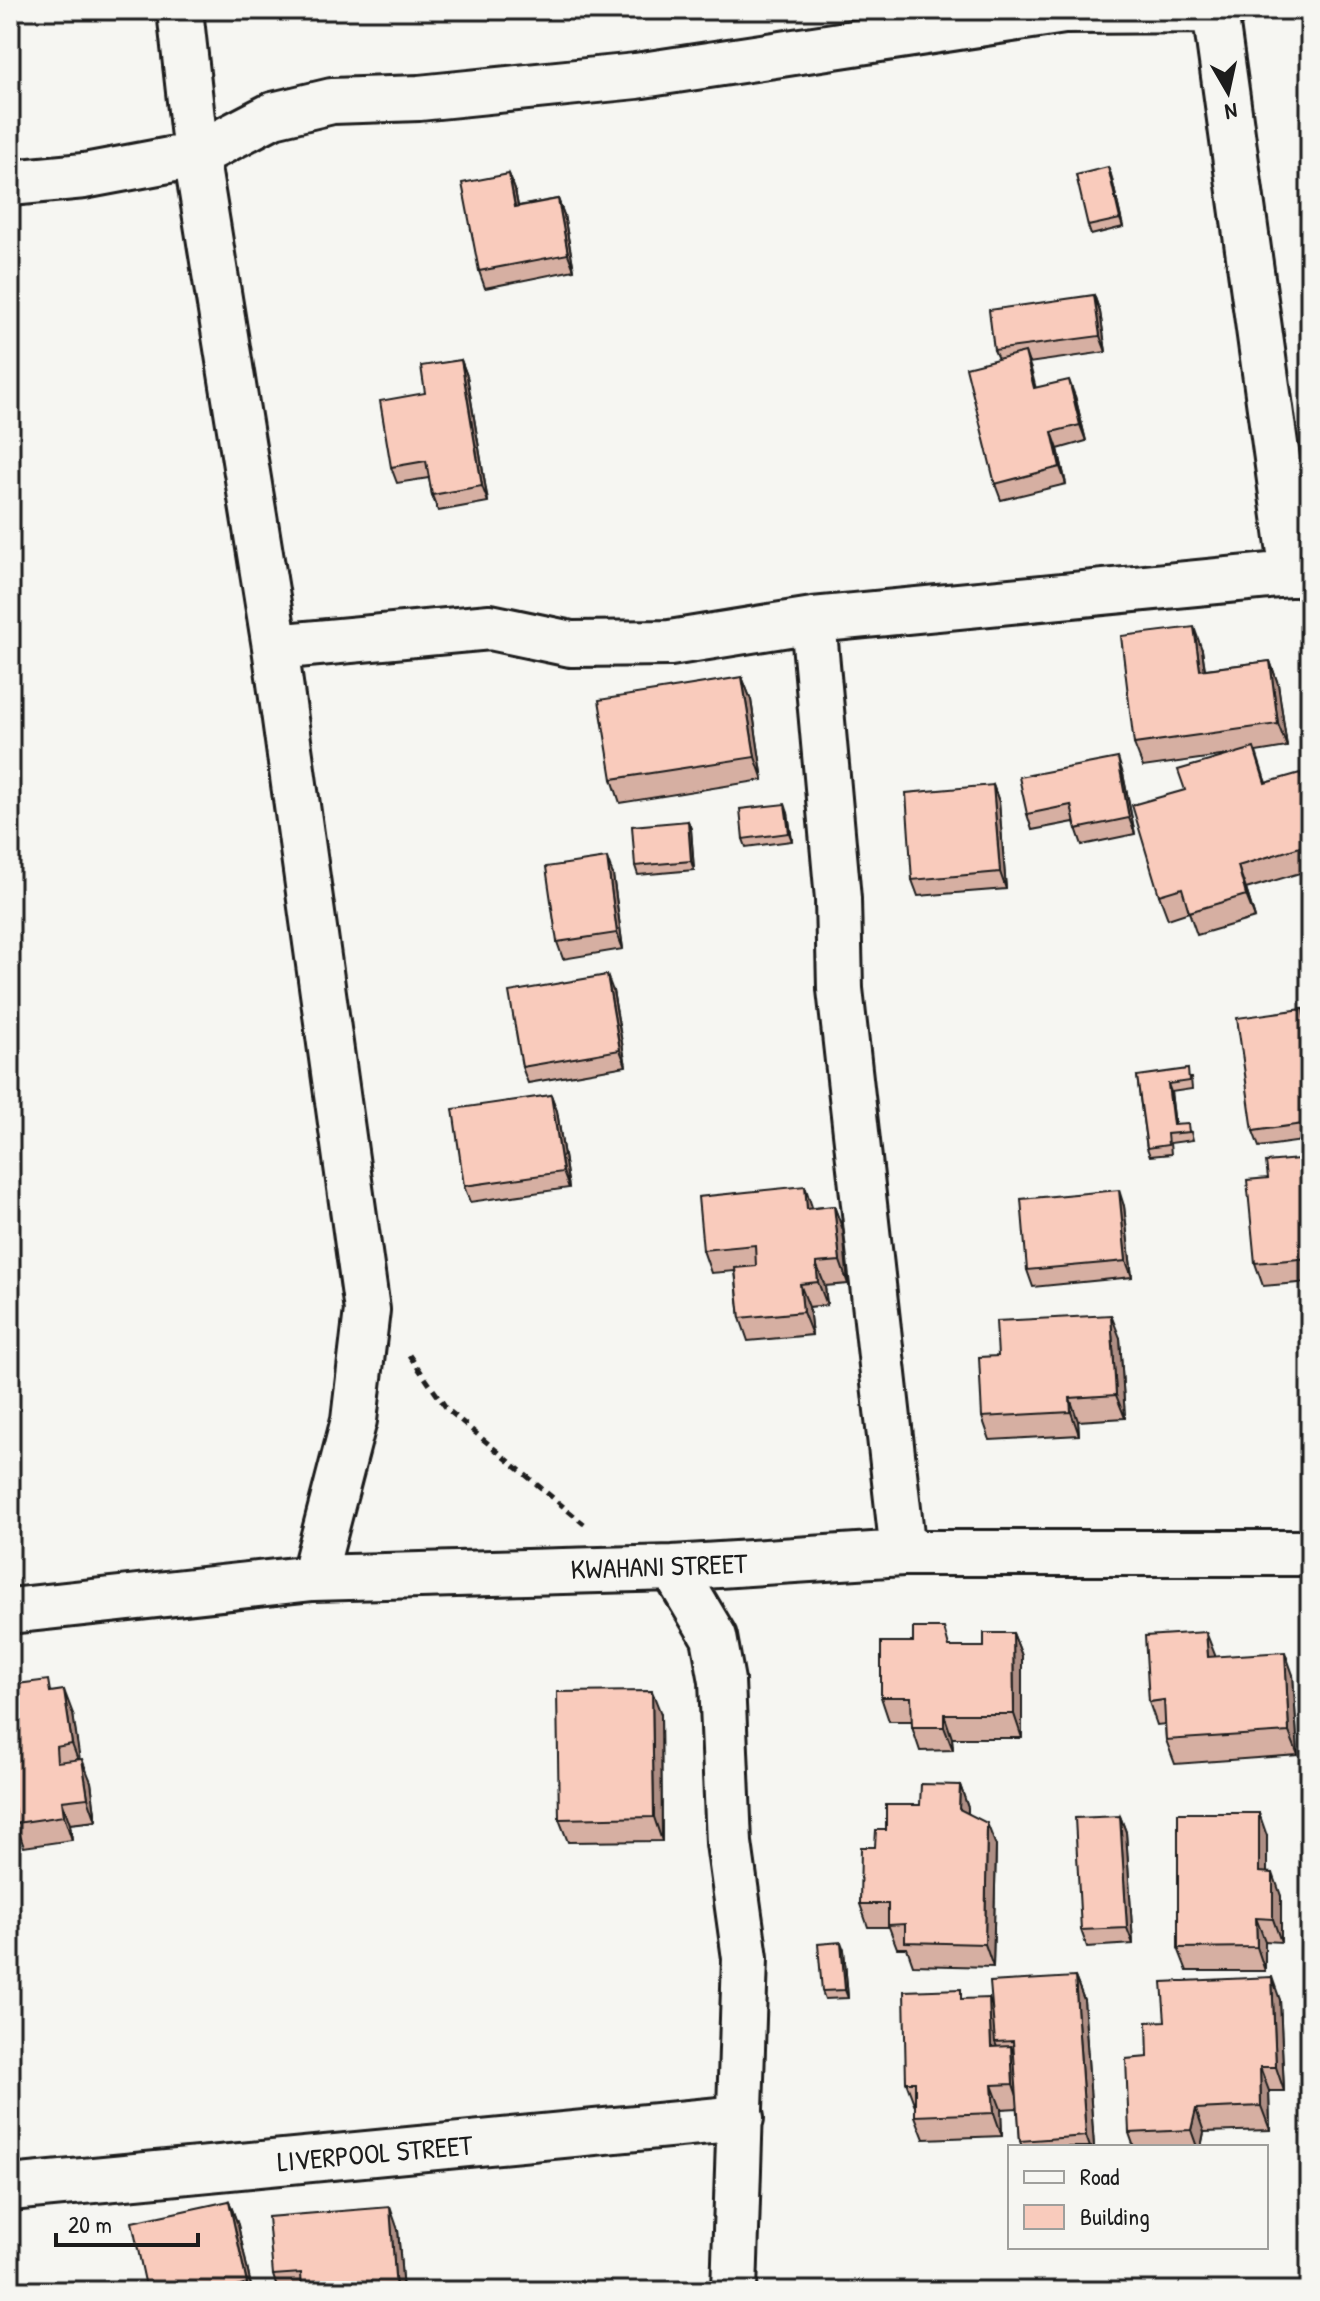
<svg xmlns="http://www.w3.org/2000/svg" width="1320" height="2301" viewBox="0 0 1320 2301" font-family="'Patrick Hand',sans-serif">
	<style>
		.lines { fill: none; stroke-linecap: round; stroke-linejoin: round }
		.street-casing { stroke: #1c1c1c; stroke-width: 50 }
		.path { stroke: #1c1c1c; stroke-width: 5; stroke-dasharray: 8 6; stroke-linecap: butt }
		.street { stroke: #f6f6f2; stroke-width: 44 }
		.wall { fill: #d6afa2; stroke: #1c1c1c; stroke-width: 2 }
		.shaded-wall { fill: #ae8e84; stroke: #1c1c1c; stroke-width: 2 }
		.building { fill: #f9cbbc; stroke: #1c1c1c; stroke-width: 2 }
		.labels { text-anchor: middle; stroke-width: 6; stroke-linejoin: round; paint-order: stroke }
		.street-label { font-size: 28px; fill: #1c1c1c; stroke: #f6f6f2 }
	</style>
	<rect width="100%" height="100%" fill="#f6f6f2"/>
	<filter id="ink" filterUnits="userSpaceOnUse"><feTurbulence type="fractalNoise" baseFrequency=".0125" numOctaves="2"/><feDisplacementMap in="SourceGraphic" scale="16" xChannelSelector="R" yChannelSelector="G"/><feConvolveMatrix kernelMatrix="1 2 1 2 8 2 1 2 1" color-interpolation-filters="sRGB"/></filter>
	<g filter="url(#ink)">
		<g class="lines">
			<g class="street-casing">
				<path id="street" d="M180,10L196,155L275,647L367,1310L354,1420L313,1578
					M1215,11L1293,574
					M10,183L84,176L196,155L273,115L332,101L419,98L636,76L1064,11L1223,10
					M813,620L838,899L840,989L903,1553
					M275,647L490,627L571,644L670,643L813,620L1310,572
					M673,1568L714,1637L722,1681L729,1843L745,1958L734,2291
					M10,1611L313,1578L673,1568L903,1553H1310
					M10,2188L741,2118"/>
			</g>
			<path class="path" d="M409,1355L447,1409L584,1524"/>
			<use href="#street" class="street"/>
		</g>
		<path class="wall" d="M509,174L515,190L518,206L558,199L564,215L574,270L485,288L479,271Z
			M1111,175L1123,227L1091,235L1088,226Z
			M1094,295L1100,312L1106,352L1028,363L1035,388L1075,396L1086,441L1058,449L1066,484L1001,500L995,484L998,359L994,350Z
			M461,360L467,376L488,502L438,511L432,495L429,478L397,483L391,467L425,393Z
			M1202,650L1205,669L1270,661L1278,684L1287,747L1256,752L1266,783L1310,801V870L1246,889L1255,918L1197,935L1189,912L1168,919L1159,895L1185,790L1228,755L1143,767L1134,744Z
			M742,677L751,700L763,780L620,803L612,779Z
			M1123,774L1135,834L1082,845L1074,822L1032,830L1027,814Z
			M993,785L999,802L1006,889L918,896L912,880Z
			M788,813L792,841L746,847L743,839Z
			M688,821L691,829L694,870L638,875L635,866Z
			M613,875L623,949L563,959L557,942Z
			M613,991L626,1066L528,1083L522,1067Z
			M1308,1026L1310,1037V1140L1259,1147L1253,1131Z
			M1137,1076L1191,1078L1192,1089L1171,1092L1175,1125L1191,1132L1193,1140L1170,1143L1171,1154L1150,1156L1147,1148Z
			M551,1095L557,1111L569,1188L470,1202L464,1186Z
			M1310,1158V1282L1263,1286L1255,1263L1268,1178Z
			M834,1206L843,1230L848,1284L825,1286L827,1305L809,1307L812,1335L748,1341L740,1318L735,1271L711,1273L703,1250L813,1208Z
			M1124,1206L1132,1277L1033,1287L1027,1270Z
			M1120,1338L1125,1418L1078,1421L1079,1435L990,1440L982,1417L998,1356Z
			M1013,1633L1022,1656V1738H952L953,1750L920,1751L912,1727V1721H889L881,1697L951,1647H984Z
			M1293,1675L1298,1755L1175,1764L1166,1740L1165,1724L1157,1725L1149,1702Z
			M10,1685L52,1692L73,1714L79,1759L91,1782L96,1821L70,1824L72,1840L24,1847L18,1830L10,1831Z
			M661,1714L662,1841L568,1842L559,1819Z
			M960,1785L968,1808V1813L996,1846L993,1967L913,1965L907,1948H897L889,1927H868L860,1904L875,1847L886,1830L920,1805Z
			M1120,1816L1126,1832L1133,1944L1087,1947L1081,1930Z
			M1267,1836V1873L1281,1896V1942L1265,1941V1971H1187L1178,1948Z
			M844,1950L848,1998L825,1999L822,1991Z
			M1075,1977L1084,2000L1094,2147H1022L1020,2141L1018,2108L1001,2109L1002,2136L924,2139L915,2116V2106L906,2082L965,1999L992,2007Z
			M1280,2000L1284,2091H1269L1270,2130L1204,2132L1201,2147H1134L1129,2133L1148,2057L1165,2021Z
			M229,2201L238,2225L252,2291H147Z
			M398,2230L403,2291H278L273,2275Z"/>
		<path class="shaded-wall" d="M1108,167L1111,175L1123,227L1120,219Z
			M509,174L515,190L521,223L515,207Z
			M558,199L564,215L574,270L568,254Z
			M1094,295L1100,312L1106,352L1100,336Z
			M1025,352L1031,369L1040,405L1034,388Z
			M461,360L467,376L488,502L482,486Z
			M1069,380L1075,396L1086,441L1080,425Z
			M1052,432L1058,449L1066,484L1060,467Z
			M1194,627L1202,650L1208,693L1200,670Z
			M1270,661L1278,684L1287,747L1278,724Z
			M742,677L751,700L763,780L755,757Z
			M1118,758L1123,774L1135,834L1129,818Z
			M993,785L999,802L1006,889L1000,872Z
			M785,804L788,813L792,841L789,833Z
			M688,821L691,829L694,870L691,861Z
			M607,858L613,875L623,949L617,933Z
			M1238,866L1246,889L1255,918L1246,895Z
			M607,975L613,991L626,1066L620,1050Z
			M1303,1009L1308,1026L1310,1037V1063Z
			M1168,1084L1171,1092L1176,1134L1173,1125Z
			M551,1095L557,1111L569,1188L563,1172Z
			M805,1186L813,1210L807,1209Z
			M1119,1190L1124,1206L1132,1277L1126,1261Z
			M834,1206L843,1230L848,1284L840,1261Z
			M816,1263L825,1286L827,1305L818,1282Z
			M800,1284L809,1307L812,1335L803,1312Z
			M1111,1315L1120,1338L1125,1418L1116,1395Z
			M1070,1398L1078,1421L1079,1435L1071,1412Z
			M1206,1632L1215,1655L1216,1680L1208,1657Z
			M1013,1633L1022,1656V1738L1014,1714Z
			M1285,1652L1293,1675L1298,1755L1289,1732Z
			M64,1690L73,1714L81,1768L72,1744Z
			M652,1691L661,1714L662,1841L654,1817Z
			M944,1714L952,1738L953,1750L944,1727Z
			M82,1759L91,1782L96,1821L88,1798Z
			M960,1785L968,1808L967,1832L959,1809Z
			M62,1801L70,1824L72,1840L64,1816Z
			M1259,1813L1267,1836V1896L1259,1872Z
			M1120,1816L1126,1832L1133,1944L1127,1928Z
			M987,1823L996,1846L993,1967L985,1944Z
			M1273,1873L1281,1896V1942L1273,1919Z
			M1256,1918L1265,1941V1971L1257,1947Z
			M841,1942L844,1950L848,1998L845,1990Z
			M1075,1977L1084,2000L1094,2147H1090L1086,2136Z
			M1272,1977L1280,2000L1284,2091L1276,2067Z
			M989,1998L997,2021L995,2042L999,2052L991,2047Z
			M1011,2046L1020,2069L1021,2108L1013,2084Z
			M1260,2067L1269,2091L1270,2130L1261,2106Z
			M992,2085L1001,2109L1002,2136L994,2113Z
			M1196,2109L1204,2132L1201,2147H1197L1191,2130Z
			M229,2201L238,2225L252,2291H250L247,2284Z
			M390,2207L398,2230L403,2291H396Z"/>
		<path class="building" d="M1108,167L1120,219L1088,226L1076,175Z
			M509,174L515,207L558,199L568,254L479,271L462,183Z
			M1094,295L1100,336L994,350L989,310Z
			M1025,352L1034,388L1069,380L1080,425L1052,432L1060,467L995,484L966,367Z
			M461,360L482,486L432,495L426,461L391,467L380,401L425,393L421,366Z
			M1194,627L1200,670L1270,661L1278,724L1134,744L1121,636Z
			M742,677L755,757L612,779L599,700Z
			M1254,748L1265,783L1300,773L1310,806V844L1238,866L1246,895L1189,912L1182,888L1159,895L1132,805L1185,790L1178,770Z
			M1118,758L1129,818L1076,829L1071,805L1027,814L1019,777Z
			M993,785L1000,872L912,880L906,793Z
			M785,804L789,833L743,839L740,809Z
			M688,821L691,861L635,866L632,826Z
			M607,858L617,933L557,942L546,867Z
			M607,975L620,1050L522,1067L509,992Z
			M1303,1009L1310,1063V1123L1253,1131L1237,1018Z
			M1188,1069L1189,1081L1168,1084L1173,1125L1188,1124L1189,1132L1167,1134L1168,1145L1147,1148L1137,1076Z
			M551,1095L563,1172L464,1186L453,1109Z
			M1310,1158V1258L1255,1263L1247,1180L1268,1178L1266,1162Z
			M805,1186L807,1209L834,1206L840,1261L816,1263L818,1282L800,1284L803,1312L740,1318L735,1268L756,1266L755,1245L703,1250L698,1197Z
			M1119,1190L1126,1261L1027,1270L1021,1199Z
			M1111,1315L1116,1395L1070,1398L1071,1412L982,1417L979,1357L998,1356L996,1321Z
			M913,1628H944L949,1647H984V1633H1013L1014,1714H944V1727H912L911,1697H881V1642H913Z
			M1206,1632L1208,1657L1285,1652L1289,1732L1166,1740L1164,1700L1149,1702L1145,1636Z
			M48,1680L50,1692L64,1690L72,1744L56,1747L57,1762L82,1759L88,1798L62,1801L64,1816L16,1823L14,1806L10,1807V1685Z
			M652,1691L654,1817L559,1819L557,1692Z
			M921,1784L960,1785L959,1809L987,1823L985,1944L905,1942V1924L888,1925V1904H860L861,1847H875L876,1830H886V1805H920Z
			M1178,1813H1259V1872L1273,1873V1919L1256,1918L1257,1947L1178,1948Z
			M1120,1816L1127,1928L1081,1930L1075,1818Z
			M841,1942L845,1990L822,1991L818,1944Z
			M1075,1977L1086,2136L1020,2141L1013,2041L995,2042L990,1982Z
			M1272,1977L1276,2067H1260L1261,2106L1196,2109L1191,2130L1129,2133L1126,2059L1148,2057L1147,2022L1165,2021L1162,1982Z
			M961,1989V1999L989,1998L991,2047L1011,2046L1013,2084L992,2085L994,2113L915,2116V2082H906L904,1991Z
			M229,2201L247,2284L229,2289V2291H147L132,2222Z
			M390,2207L396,2291H302L301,2273L273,2275L268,2217Z"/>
	</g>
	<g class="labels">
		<g class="street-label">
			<text transform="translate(659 1566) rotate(-2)" y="10">KWAHANI STREET</text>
			<text transform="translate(375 2153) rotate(-5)" y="10">LIVERPOOL STREET</text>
		</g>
	</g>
	<rect width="1320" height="2301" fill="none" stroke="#f6f6f2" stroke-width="40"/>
	<rect x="20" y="20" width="1280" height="2261" fill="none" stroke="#1c1c1c" stroke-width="3" filter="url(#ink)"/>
	<rect x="1008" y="2145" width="260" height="104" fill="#f6f6f2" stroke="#9f9f9c" stroke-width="2"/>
	<rect x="1024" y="2171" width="40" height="12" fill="#f6f6f2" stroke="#9f9f9c" stroke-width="2"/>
	<text x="1080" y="2185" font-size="24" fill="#1c1c1c">Road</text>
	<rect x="1024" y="2205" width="40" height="24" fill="#f9cbbc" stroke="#9f9f9c" stroke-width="2"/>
	<text x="1080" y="2225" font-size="24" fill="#1c1c1c">Building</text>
	<g transform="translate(1228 92) rotate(171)" stroke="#f6f6f2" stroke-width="6" paint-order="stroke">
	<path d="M0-6L14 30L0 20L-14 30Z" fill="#1c1c1c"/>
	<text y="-12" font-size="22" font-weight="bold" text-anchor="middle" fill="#1c1c1c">N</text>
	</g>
	<path d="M56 2233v12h142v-12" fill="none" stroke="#1c1c1c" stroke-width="4"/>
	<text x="68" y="2233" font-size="24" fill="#1c1c1c" stroke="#f6f6f2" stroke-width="6" paint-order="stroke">20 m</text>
</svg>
